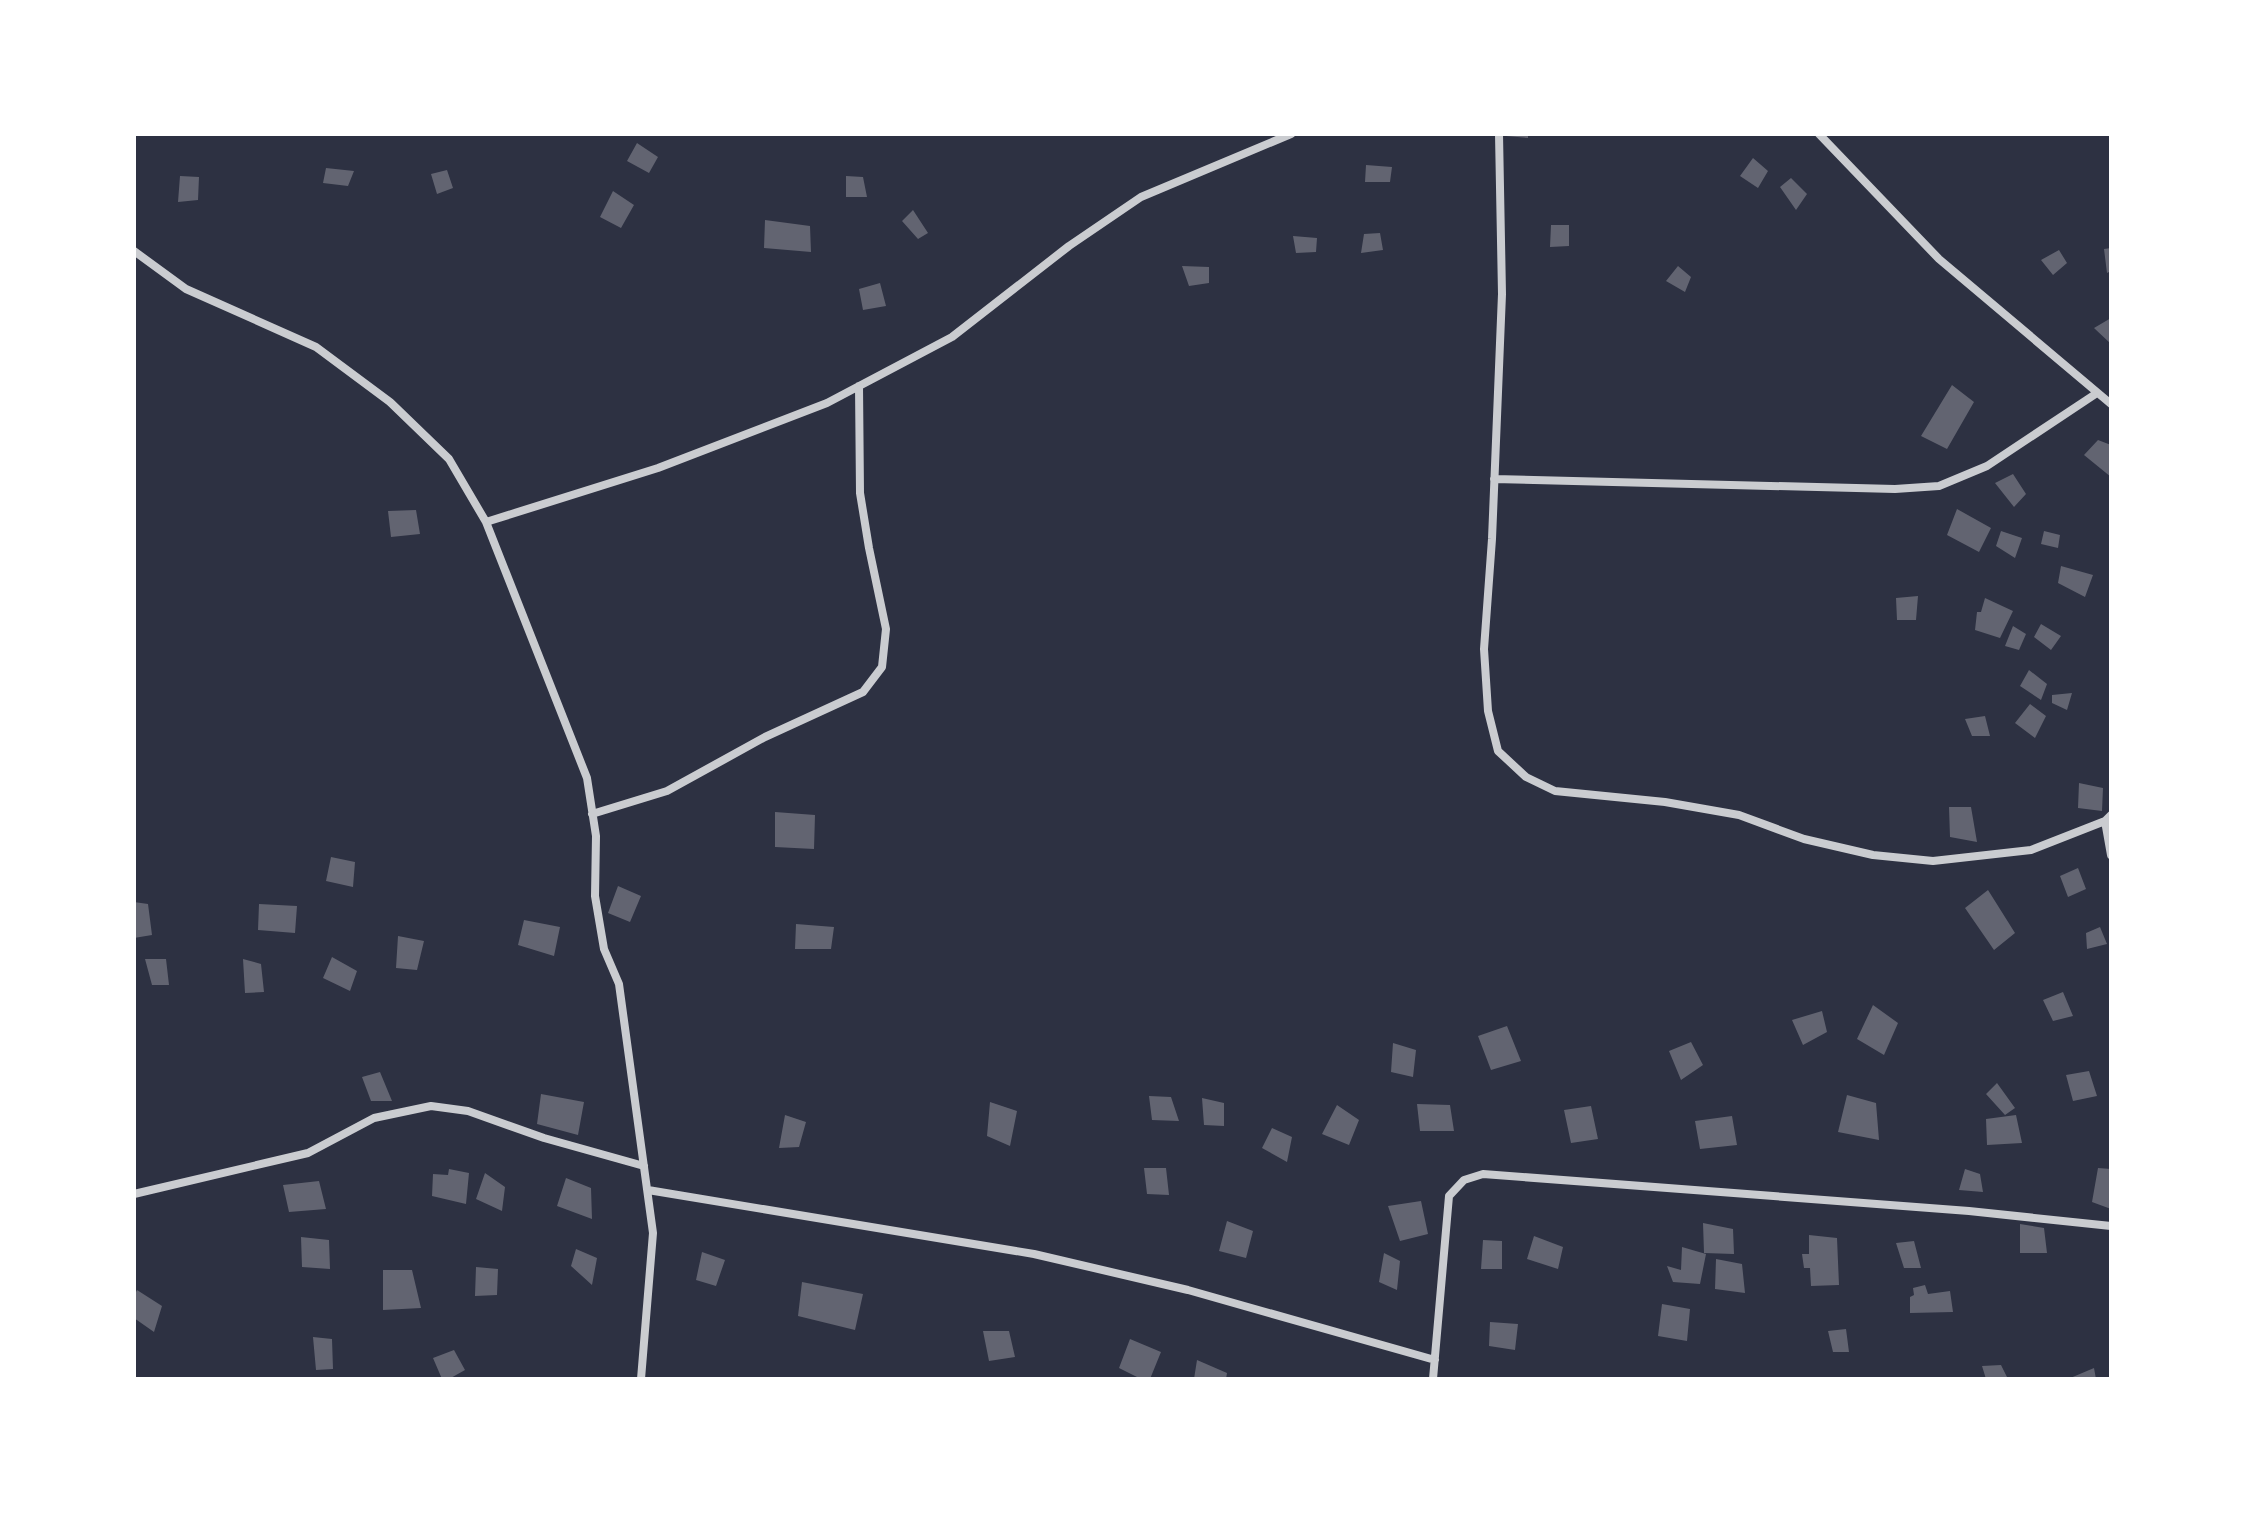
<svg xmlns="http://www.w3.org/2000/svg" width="2245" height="1513" viewBox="0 0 2245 1513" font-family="Helvetica,sans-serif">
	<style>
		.building { fill: #626471 }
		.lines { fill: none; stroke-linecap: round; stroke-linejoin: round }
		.minor { stroke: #caccd0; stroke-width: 8 }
	</style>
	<rect width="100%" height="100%" fill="#2d3142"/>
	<path class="building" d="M1506,134H1528V138L1506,136Z
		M637,143L658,157L649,173L627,161Z
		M1753,158L1768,171L1758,188L1740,176Z
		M1366,165L1392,167L1390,182H1365Z
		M326,168L354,171L348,186L323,183Z
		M447,170L453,188L437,194L431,174Z
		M180,176L199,177L198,200L178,202Z
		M846,176L863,177L867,197H846Z
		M1791,178L1807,194L1796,210L1780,187Z
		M613,191L634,205L621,228L600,217Z
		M913,210L928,233L918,239L902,221Z
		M765,220L810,226L811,252L764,248Z
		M1551,225H1569V246L1550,247Z
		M1380,233L1383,250L1361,253L1364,234Z
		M1293,236L1317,238L1316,252L1296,253Z
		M2111,248V271L2107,273L2104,249Z
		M2059,250L2067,263L2053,275L2041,260Z
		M1182,266L1209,267V283L1189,286Z
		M1678,266L1691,277L1685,292L1666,281Z
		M880,283L886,306L863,310L859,289Z
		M2111,318V344L2094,328Z
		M1952,385L1974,402L1947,449L1921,436Z
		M2098,440L2111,445L2109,455L2111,456V477L2084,455Z
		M2013,474L2026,494L2014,507L1995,483Z
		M1957,509L1991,528L1979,552L1947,535Z
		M416,510L420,534L391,537L388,511Z
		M2001,531L2022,538L2015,558L1996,546Z
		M2044,531L2060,535L2058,548L2041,544Z
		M2061,566L2093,575L2085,597L2058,583Z
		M1918,596L1916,620H1897L1896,598Z
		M1985,598L2013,611L2000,638L1975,630L1977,612H1981Z
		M2041,624L2061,636L2051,650L2034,637Z
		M2013,626L2026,634L2019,650L2005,646Z
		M2029,670L2047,684L2041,700L2020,686Z
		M2072,693L2067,710L2052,703V695Z
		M2030,704L2046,716L2035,738L2015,723Z
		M1985,716L1990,736H1972L1965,719Z
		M2079,783L2103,788L2102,811L2078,808Z
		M1949,807H1971L1977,842L1950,837Z
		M775,812L815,815L814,849L775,847Z
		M331,857L355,862L353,887L326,881Z
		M2078,868L2086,889L2068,897L2060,876Z
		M618,886L641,896L630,922L608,913Z
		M1988,890L2015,933L1994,950L1965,908Z
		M134,902L148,904L152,935L134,938Z
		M259,904L297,906L295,933L258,930Z
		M524,920L560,927L554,956L518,945Z
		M796,924L834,927L831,949H795Z
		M2100,927L2107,944L2087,949L2086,933Z
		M398,936L424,941L417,970L396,968Z
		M332,957L357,971L350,991L323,978Z
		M145,959H166L169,985H152Z
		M243,959L261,964L264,992L245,993Z
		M2063,992L2073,1016L2053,1021L2043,1000Z
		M1873,1005L1898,1023L1884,1055L1857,1039Z
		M1822,1011L1827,1032L1803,1045L1792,1020Z
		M1507,1026L1521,1061L1491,1070L1478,1036Z
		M1691,1042L1703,1065L1681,1080L1669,1051Z
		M1393,1043L1416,1050L1413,1077L1391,1072Z
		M2089,1071L2097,1096L2073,1101L2066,1075Z
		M380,1072L392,1101H371L362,1077Z
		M1997,1083L2015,1108L2005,1115L1986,1094Z
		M541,1094L584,1102L578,1135L537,1124Z
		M1847,1095L1876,1103L1879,1140L1838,1132Z
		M1149,1096L1171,1097L1179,1121L1152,1120Z
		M1202,1098L1224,1103V1126L1204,1125Z
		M990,1102L1017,1111L1010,1146L987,1136Z
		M1417,1104L1450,1105L1454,1131H1420Z
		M1337,1105L1359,1120L1349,1145L1322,1134Z
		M1591,1106L1598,1139L1571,1143L1564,1110Z
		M785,1115L806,1122L799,1147L779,1148Z
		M2016,1115L2022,1143L1987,1145L1986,1119Z
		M1732,1116L1737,1145L1700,1149L1695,1121Z
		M1272,1128L1292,1137L1287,1162L1262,1148Z
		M1144,1168H1166L1169,1195L1147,1194Z
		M2098,1168L2111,1169V1209L2092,1202Z
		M449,1169L469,1173L466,1204L432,1196L433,1174L448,1175Z
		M1965,1169L1980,1174L1983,1192L1959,1190Z
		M485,1173L505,1187L502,1211L476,1199Z
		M566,1178L591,1188L592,1219L557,1206Z
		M319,1181L326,1209L289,1212L283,1185Z
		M1421,1201L1428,1234L1400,1241L1388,1206Z
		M1227,1221L1253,1231L1246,1258L1219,1251Z
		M1703,1223L1733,1229L1734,1254L1704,1253Z
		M2020,1224L2044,1228L2047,1253H2020Z
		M1809,1235L1837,1238L1839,1285L1811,1286L1810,1268H1804L1802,1254H1809Z
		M1534,1236L1563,1247L1558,1269L1527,1259Z
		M301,1237L329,1240L330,1269L302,1267Z
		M1483,1240L1502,1241V1269H1481Z
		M1914,1241L1921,1268H1904L1896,1243Z
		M1682,1247L1706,1254L1700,1284L1673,1282L1667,1266L1681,1270Z
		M576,1249L597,1258L592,1285L571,1266Z
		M702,1252L725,1260L716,1286L696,1280Z
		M1384,1253L1400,1261L1397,1290L1379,1282Z
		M1716,1259L1742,1264L1745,1293L1715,1289Z
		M476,1267L498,1269L497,1295L475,1296Z
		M383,1270H412L421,1308L383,1310Z
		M802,1282L863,1294L855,1330L798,1316Z
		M1925,1285L1928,1294L1950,1291L1953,1312L1910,1313V1297L1914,1295L1913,1288Z
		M137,1290L162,1306L154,1332L134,1318V1296Z
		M1662,1304L1690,1309L1687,1341L1658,1336Z
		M1490,1322L1518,1324L1515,1350L1489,1346Z
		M1846,1329L1849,1352H1833L1828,1331Z
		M983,1331H1009L1015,1357L989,1361Z
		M313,1337L332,1339L333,1369L316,1370Z
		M1130,1339L1161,1352L1150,1379H1141L1119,1368Z
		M454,1350L465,1370L449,1379H442L433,1358Z
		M1197,1360L1227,1373L1226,1379H1194Z
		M2001,1365L2008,1379H1986L1982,1366Z
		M2094,1368L2096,1379H2068Z"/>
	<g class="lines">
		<path class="minor" d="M1499,134L1502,294L1492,539L1484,649L1488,711L1498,751L1526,777L1555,791L1665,802L1739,815L1804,839L1873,855L1933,861L2031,850L2105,821L2111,815
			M1819,134L1939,259L2111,404
			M134,251L186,289L316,347L390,402L449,459L486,522L587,778L596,836L595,896L604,949L619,984L653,1233L641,1379
			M1494,479L1895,489L1939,486L1987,466L2097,393
			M486,522L658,468L827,403L952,337L1069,246L1141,197L1291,134
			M592,814L667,791L765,737L863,692L882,667L886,629L869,548L860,493L859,386
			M2105,821L2111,855
			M648,1190L1034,1254L1188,1290L1435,1360
			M134,1194L308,1153L374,1118L431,1106L468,1111L544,1138L644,1166
			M1433,1379L1449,1196L1464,1180L1483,1174L1969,1211L2111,1226"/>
	</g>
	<rect width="2245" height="1513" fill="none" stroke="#ffffff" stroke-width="272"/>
</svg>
